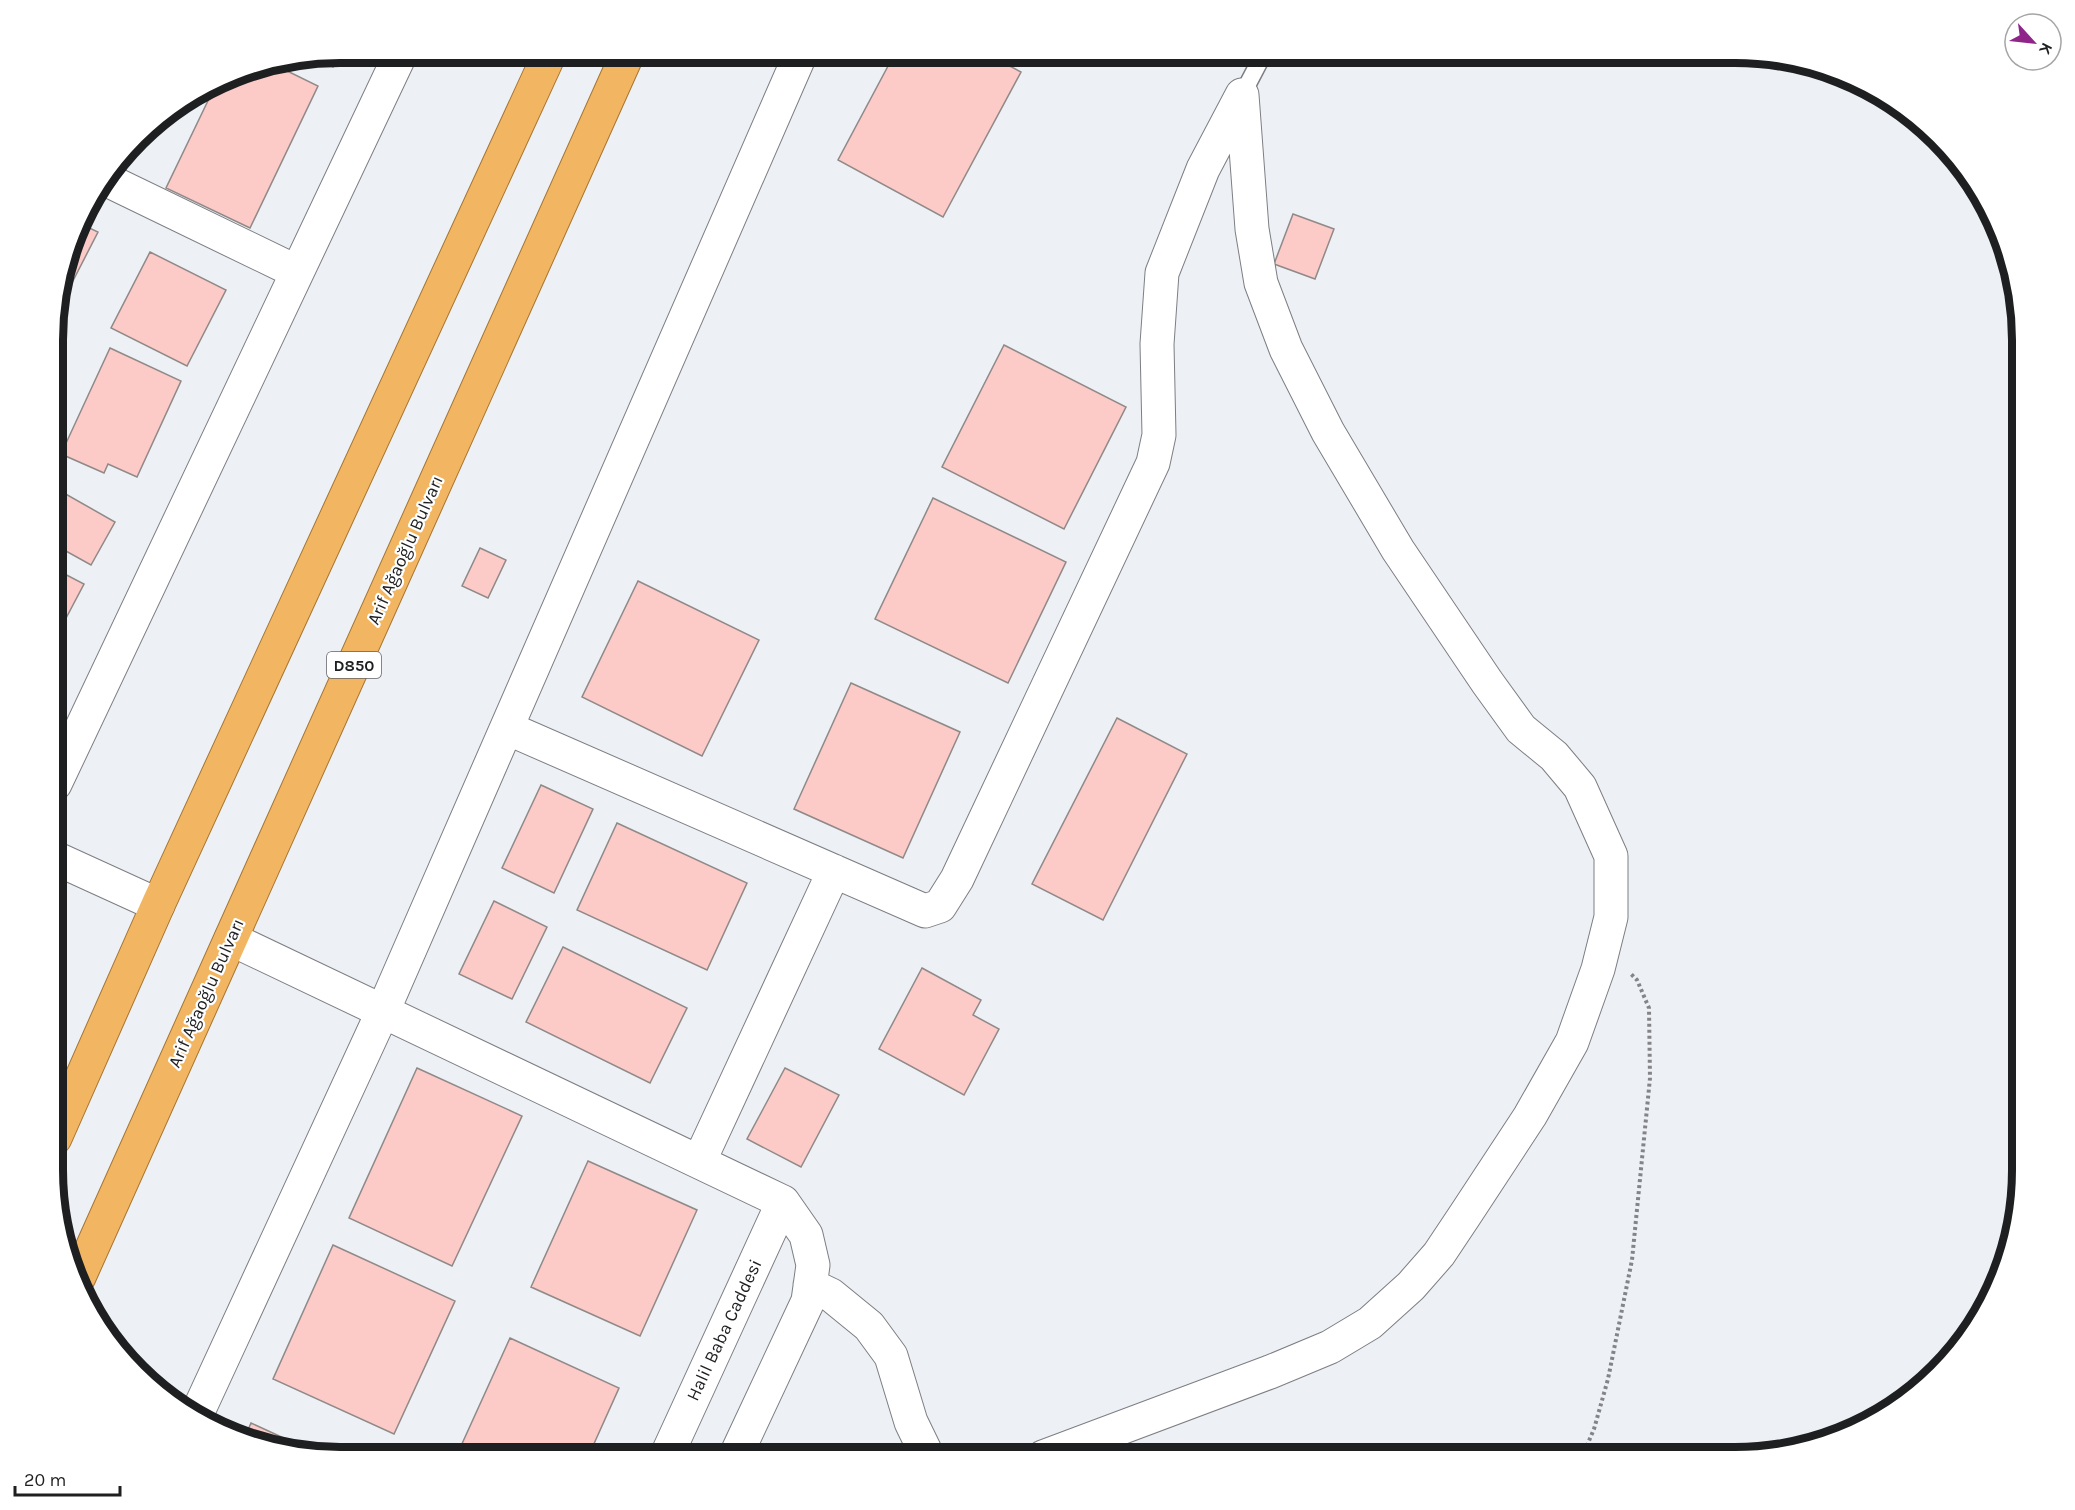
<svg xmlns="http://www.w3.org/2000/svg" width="2075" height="1510" viewBox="0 0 2075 1510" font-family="Karla,sans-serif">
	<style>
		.building { fill: #fccac7; stroke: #8f8988; stroke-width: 1.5 }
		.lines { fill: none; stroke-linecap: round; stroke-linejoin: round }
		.service-casing { stroke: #7c7e83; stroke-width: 19 }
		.minor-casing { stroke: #7c7e83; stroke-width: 35 }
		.trunk-casing { stroke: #a67532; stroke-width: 35 }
		.path { stroke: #828488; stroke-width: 4; stroke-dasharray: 3 3; stroke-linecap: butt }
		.service { stroke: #fff; stroke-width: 16 }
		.minor { stroke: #fff; stroke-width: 33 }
		.trunk { stroke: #f2b662; stroke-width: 33 }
		.labels { text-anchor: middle; stroke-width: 4.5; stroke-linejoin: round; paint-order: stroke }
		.shield { fill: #fff; stroke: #626264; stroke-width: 1.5 }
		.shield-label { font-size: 16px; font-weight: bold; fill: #1e1f21 }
		.street-label { font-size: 18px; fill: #1e1f21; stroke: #fff }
		.rim { fill: none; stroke: #1e1f21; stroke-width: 8 }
	</style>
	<rect width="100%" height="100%" fill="#edf0f5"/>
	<path class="building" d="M340,53L333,67L314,58L340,52Z
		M895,53H985L1021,72L943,217L838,160Z
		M275,65L318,86L250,228L166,188L217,82L230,74Z
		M1293,214L1334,229L1315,279L1274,264Z
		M79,223L98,232L55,316V303Z
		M150,252L226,290L187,366L111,328Z
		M1004,345L1126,407L1064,529L942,467Z
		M110,348L181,381L137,477L108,464L104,473L61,454Z
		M55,488L115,522L91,565L55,545Z
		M933,498L1066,562L1008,683L875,619Z
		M480,548L506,560L488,598L462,586Z
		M55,569L84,584L55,639Z
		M638,581L759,640L702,756L582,697Z
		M851,683L960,732L903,858L794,809Z
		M1117,718L1187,754L1103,920L1032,884Z
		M541,785L593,809L554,893L502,868Z
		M617,823L747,883L707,970L577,910Z
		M494,901L547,927L512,999L459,974Z
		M563,947L687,1008L650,1083L526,1022Z
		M922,968L981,1000L973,1015L999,1029L964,1095L879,1049Z
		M417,1068L522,1116L452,1266L349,1218Z
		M785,1068L839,1095L801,1167L747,1139Z
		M588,1161L697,1210L640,1336L531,1287Z
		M333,1245L455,1301L394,1434L273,1379Z
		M510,1338L619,1388L588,1457H456Z
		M251,1423L325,1457L244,1439Z"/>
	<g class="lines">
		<g class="service-casing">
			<path id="service" d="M1242,95L1264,53"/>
		</g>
		<g class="minor-casing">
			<path id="minor" d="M107,180L297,272
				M507,728L925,911L940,906L957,879L1153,463L1159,435L1157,344L1162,273L1203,169L1242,95
				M55,784L401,53
				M55,858L158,905
				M231,939L783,1202L806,1235L813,1265L808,1301L735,1457
				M699,1162L834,871
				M810,1285L831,1295L869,1326L891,1356L911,1422L928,1457
				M196,1416L383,1011L801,53
				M666,1457L783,1202
				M1043,1457L1270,1372L1330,1347L1370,1323L1411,1286L1439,1254L1465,1215L1530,1116L1572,1042L1598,969L1611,917V856L1580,787L1554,756L1521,729L1487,682L1398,550L1328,432L1286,349L1261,283L1252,229L1242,95"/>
		</g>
		<g class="trunk-casing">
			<path id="trunk" d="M55,1138L158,905L550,53
				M79,1277L628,53"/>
		</g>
		<path class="path" d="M1582,1457L1594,1429L1608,1379L1632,1260L1650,1078L1649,1008L1637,980L1631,974"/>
		<use href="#service" class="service"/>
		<use href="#minor" class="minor"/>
		<use href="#trunk" class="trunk"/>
	</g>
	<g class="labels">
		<rect class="shield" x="327" y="652" width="54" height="26" rx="4.5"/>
		<g class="shield-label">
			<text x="354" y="671">D850</text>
		</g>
		<g class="street-label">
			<text transform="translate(405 550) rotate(-66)" y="6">Arif Ağaoğlu Bulvarı</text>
			<text transform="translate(206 993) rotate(-66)" y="6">Arif Ağaoğlu Bulvarı</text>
			<text transform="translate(724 1330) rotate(-65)" y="6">Halil Baba Caddesi</text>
		</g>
	</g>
	<path d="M0 0H2075V1510H0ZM340 63H1735A277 277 0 0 1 2012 340V1170A277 277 0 0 1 1735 1447H340A277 277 0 0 1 63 1170V340A277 277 0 0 1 340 63Z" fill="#fff" fill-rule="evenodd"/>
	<path class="rim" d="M340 63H1735A277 277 0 0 1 2012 340V1170A277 277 0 0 1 1735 1447H340A277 277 0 0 1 63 1170V340A277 277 0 0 1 340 63Z"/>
	<g transform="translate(2033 42) rotate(117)"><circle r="28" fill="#ffffff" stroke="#a5a5a6" stroke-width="1.5"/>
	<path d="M0-4.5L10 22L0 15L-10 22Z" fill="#8f2589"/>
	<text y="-9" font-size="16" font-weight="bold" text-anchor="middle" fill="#1e1f21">K</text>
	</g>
	<path d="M15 1486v9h105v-9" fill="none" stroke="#1e1f21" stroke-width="3"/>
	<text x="24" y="1486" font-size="18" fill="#1e1f21" stroke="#ffffff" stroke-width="4.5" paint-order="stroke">20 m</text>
</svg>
